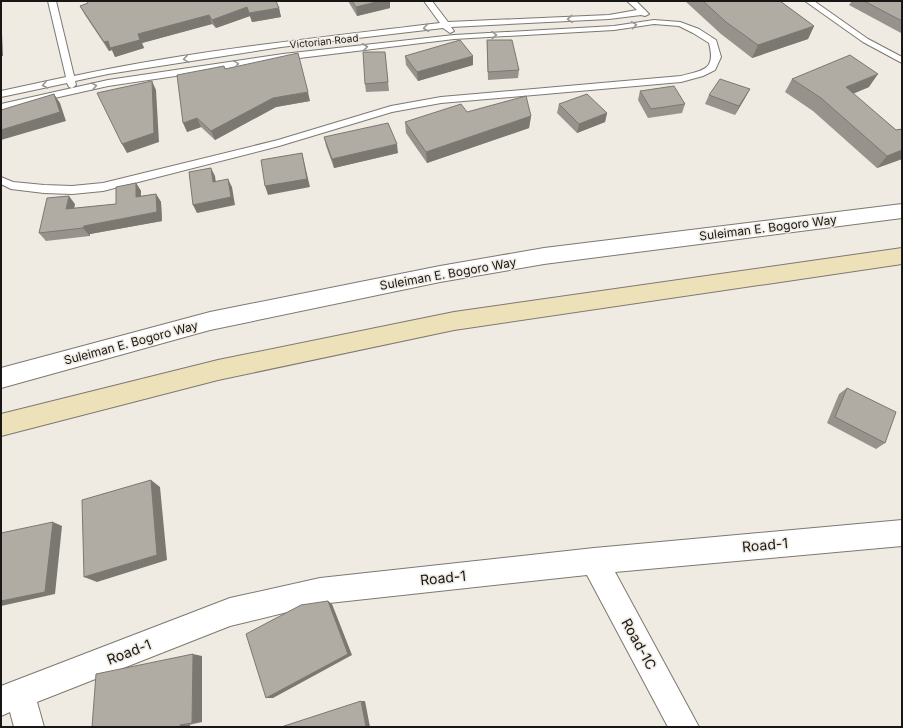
<svg xmlns="http://www.w3.org/2000/svg" width="903" height="728" viewBox="0 0 903 728" font-family="Inter,sans-serif">
	<style>
		.lines { fill: none; stroke-linecap: round; stroke-linejoin: round }
		.service-casing { stroke: #7d7971; stroke-width: 2 }
		.minor-casing { stroke: #7d7971; stroke-width: 2 }
		.tertiary-casing { stroke: #7d7971; stroke-width: 2 }
		.secondary-casing { stroke: #7d7971; stroke-width: 2 }
		.service { fill: #fff; fill-rule: evenodd }
		.minor { fill: #fff; fill-rule: evenodd }
		.tertiary { fill: #fff; fill-rule: evenodd }
		.secondary { fill: #ede1ba; fill-rule: evenodd }
		.wall { fill: #97938c }
		.shaded-wall { fill: #7b7872 }
		.building { fill: #b0aba3; stroke: #7b7872 }
		.oneway { stroke: #989796 }
		.labels { text-anchor: middle; stroke-width: 3; stroke-linejoin: round; paint-order: stroke }
		.far-street-label { font-size: 10px; fill: #191715; stroke: #efeae2 }
		.street-label { font-size: 12px; fill: #191715; stroke: #efeae2 }
		.near-street-label { font-size: 14px; fill: #191715; stroke: #efeae2 }
	</style>
	<rect width="100%" height="100%" fill="#efeae2"/>
	<g class="lines">
		<g class="service-casing">
			<path id="service" d="M48,1H56L74,76C194,50 319,38 440,23L424,1H432L448,22L609,15L637,10L627,1H636L649,14L645,16L641,15L609,19L451,27L454,31L450,33L443,28L281,47L108,74L75,81L76,85L72,88L69,87L67,83L1,97V91L66,77Z
				M805,1H814L868,39L902,57V63L863,42Z
				M654,20L680,22L699,29L716,40L721,57L715,70L703,76L681,82L441,103L392,112L279,146L103,191L72,194L44,193L11,189L1,184V177L13,182L44,185L72,186L103,183L278,140L391,106L441,97L681,76C704,70 716,70 709,43L693,33L679,26L654,24L614,30L454,39L283,60L108,86L1,110V104L108,80L283,54L454,35L614,26Z"/>
		</g>
		<g class="minor-casing">
			<path id="minor" d="M902,520V546L615,572L699,727H668L587,575L320,604L230,626L37,702L44,727H14L10,712L1,716V686L230,598L320,578L594,548Z"/>
		</g>
		<g class="tertiary-casing">
			<path id="tertiary" d="M902,204V218L544,264L440,282L210,330L1,388V368L210,312L440,266L544,248Z"/>
		</g>
		<g class="secondary-casing">
			<path id="secondary" d="M902,248V264L454,330L218,380L1,436V414L218,360L454,312Z"/>
		</g>
		<use href="#service" class="service"/>
		<use href="#minor" class="minor"/>
		<use href="#tertiary" class="tertiary"/>
		<use href="#secondary" class="secondary"/>
	</g>
	<path class="wall" d="M348,1H390V8L357,16Z
		M685,1H780L814,26L808,39L752,58L721,34Z
		M852,1H902V33H901L849,5Z
		M80,6L279,8L281,17L252,22L250,16L216,28L212,24L142,43L144,48L115,57L112,50L109,51L85,15Z
		M487,40L519,70L518,78L488,80L487,48Z
		M385,52L389,91L366,92L365,84Z
		M405,56H473V65L418,81L406,65Z
		M225,69L310,101L276,107L215,140L201,127L187,132Z
		M792,79L869,87L853,94L896,130L902,129V159L877,168L813,111L785,92Z
		M750,89L745,98L735,115L705,104L709,95Z
		M640,91L685,104L682,113L648,118L638,100Z
		M559,104L607,113L605,122L577,133L557,113Z
		M467,112L531,116L529,128L427,163L406,133L405,122Z
		M324,137L398,153L334,168L326,146Z
		M136,183L141,191V196L156,194L161,202L162,221L90,234V236L46,241L39,233L75,204L74,208L116,204Z
		M847,388L885,443L876,449L827,423L839,394Z
		M202,656V722L190,725V727H92Z"/>
	<path class="shaded-wall" d="M380,1H390V8L357,16L356,7Z
		M247,7L250,16L216,28L212,20Z
		M279,8L281,17L252,22L249,13Z
		M1,11L3,56H1Z
		M209,15L212,24L142,43L144,48L115,57L112,50L109,51L104,42L138,34Z
		M814,26L808,39L752,58L758,45Z
		M473,56V65L418,81L417,72Z
		M878,74L869,87L837,100L846,87Z
		M152,81L156,90L159,142L127,153L122,144Z
		M750,89L745,98L735,115L739,106Z
		M308,92L310,101L276,107L215,140L211,131L273,98Z
		M54,94L60,103L66,121L1,140V130Z
		M607,113L605,122L577,133L579,124Z
		M531,116L529,128L427,163L426,152Z
		M197,118L201,127L187,132L183,123Z
		M397,144L398,153L334,168L332,159Z
		M902,150V159L877,168L887,156Z
		M302,153L310,187L268,195L265,186Z
		M211,168L215,176L217,190L213,182Z
		M228,179L232,187L235,205L197,213L193,205Z
		M136,183L141,191V206L136,197Z
		M156,194L161,202L162,221L90,234V236L83,228L84,226Z
		M69,196L75,204L72,218L66,209Z
		M151,480L160,487L167,560L97,582L84,577Z
		M53,522L62,526L55,594L1,606V601Z
		M328,601L332,604L352,655L273,698H266Z
		M193,654L202,656V722L192,723Z
		M361,701H365L370,727H366Z
		M180,725H190V727H180Z"/>
	<path class="building" d="M87,1H276L279,8L249,13L247,7L212,20L209,15L138,34L140,40L110,48L108,41L104,42L80,6L88,3Z
		M352,1H380L356,7Z
		M703,1H780L814,26L758,45L726,22Z
		M864,1H902V21Z
		M460,40L473,56L417,72L405,56Z
		M487,40H512L519,70L488,72Z
		M363,52H385L388,82L365,84Z
		M298,53L308,92L273,98L211,131L197,118L183,123L177,75L224,66L225,69Z
		M850,55L878,74L846,87L896,130L902,129V150L887,156L821,98L792,79Z
		M720,79L750,89L739,106L709,95Z
		M152,81L154,133L122,144L97,93Z
		M674,86L685,104L651,109L640,91Z
		M54,94L60,112L1,130V110Z
		M587,94L607,113L579,124L559,104Z
		M526,96L531,116L426,152L405,122L461,104L467,112Z
		M388,123L397,144L332,159L324,137Z
		M302,153L307,179L265,186L261,160Z
		M211,168L213,182L228,179L231,197L193,205L189,172Z
		M136,183V197L156,194L157,212L84,226L83,228L39,233L47,198L69,196L66,209L116,204V187Z
		M847,388L896,412L885,443L835,417Z
		M151,480L157,555L84,577L82,500Z
		M53,522L45,592L1,601V533Z
		M328,601L348,654L266,698L246,634L301,605Z
		M193,654L192,723L180,725V727H92L96,674Z
		M361,701L366,727H281Z"/>
	<defs><path id="oneway-chevron" d="M-2-3.5L2.5 0L-2 3.5" fill="none" stroke-width="1.6" stroke-linecap="round" stroke-linejoin="round"/></defs>
	<g class="oneway">
		<use href="#oneway-chevron" transform="translate(570 19) rotate(177)"/>
		<use href="#oneway-chevron" transform="translate(634 25) rotate(-8)"/>
		<use href="#oneway-chevron" transform="translate(426 28) rotate(173)"/>
		<use href="#oneway-chevron" transform="translate(494 35) rotate(-3)"/>
		<use href="#oneway-chevron" transform="translate(365 47) rotate(-6)"/>
		<use href="#oneway-chevron" transform="translate(186 59) rotate(171)"/>
		<use href="#oneway-chevron" transform="translate(236 64) rotate(-9)"/>
		<use href="#oneway-chevron" transform="translate(45 85) rotate(168)"/>
		<use href="#oneway-chevron" transform="translate(94 86) rotate(-12)"/>
	</g>
	<g class="labels">
		<g class="far-street-label">
			<text transform="translate(324 41) rotate(-6)" y="4">Victorian Road</text>
		</g>
		<g class="street-label">
			<text transform="translate(768 228) rotate(-7)" y="4">Suleiman E. Bogoro Way</text>
			<text transform="translate(448 274) rotate(-10)" y="4">Suleiman E. Bogoro Way</text>
			<text transform="translate(131 343) rotate(-15)" y="4">Suleiman E. Bogoro Way</text>
		</g>
		<g class="near-street-label">
			<text transform="translate(765 545) rotate(-5)" y="5">Road-1</text>
			<text transform="translate(443 578) rotate(-6)" y="5">Road-1</text>
			<text transform="translate(639 644) rotate(61)" y="5">Road-1C</text>
			<text transform="translate(129 652) rotate(-21)" y="5">Road-1</text>
		</g>
	</g>
	<rect width="903" height="728" fill="none" stroke="#191715" stroke-width="4"/>
</svg>
